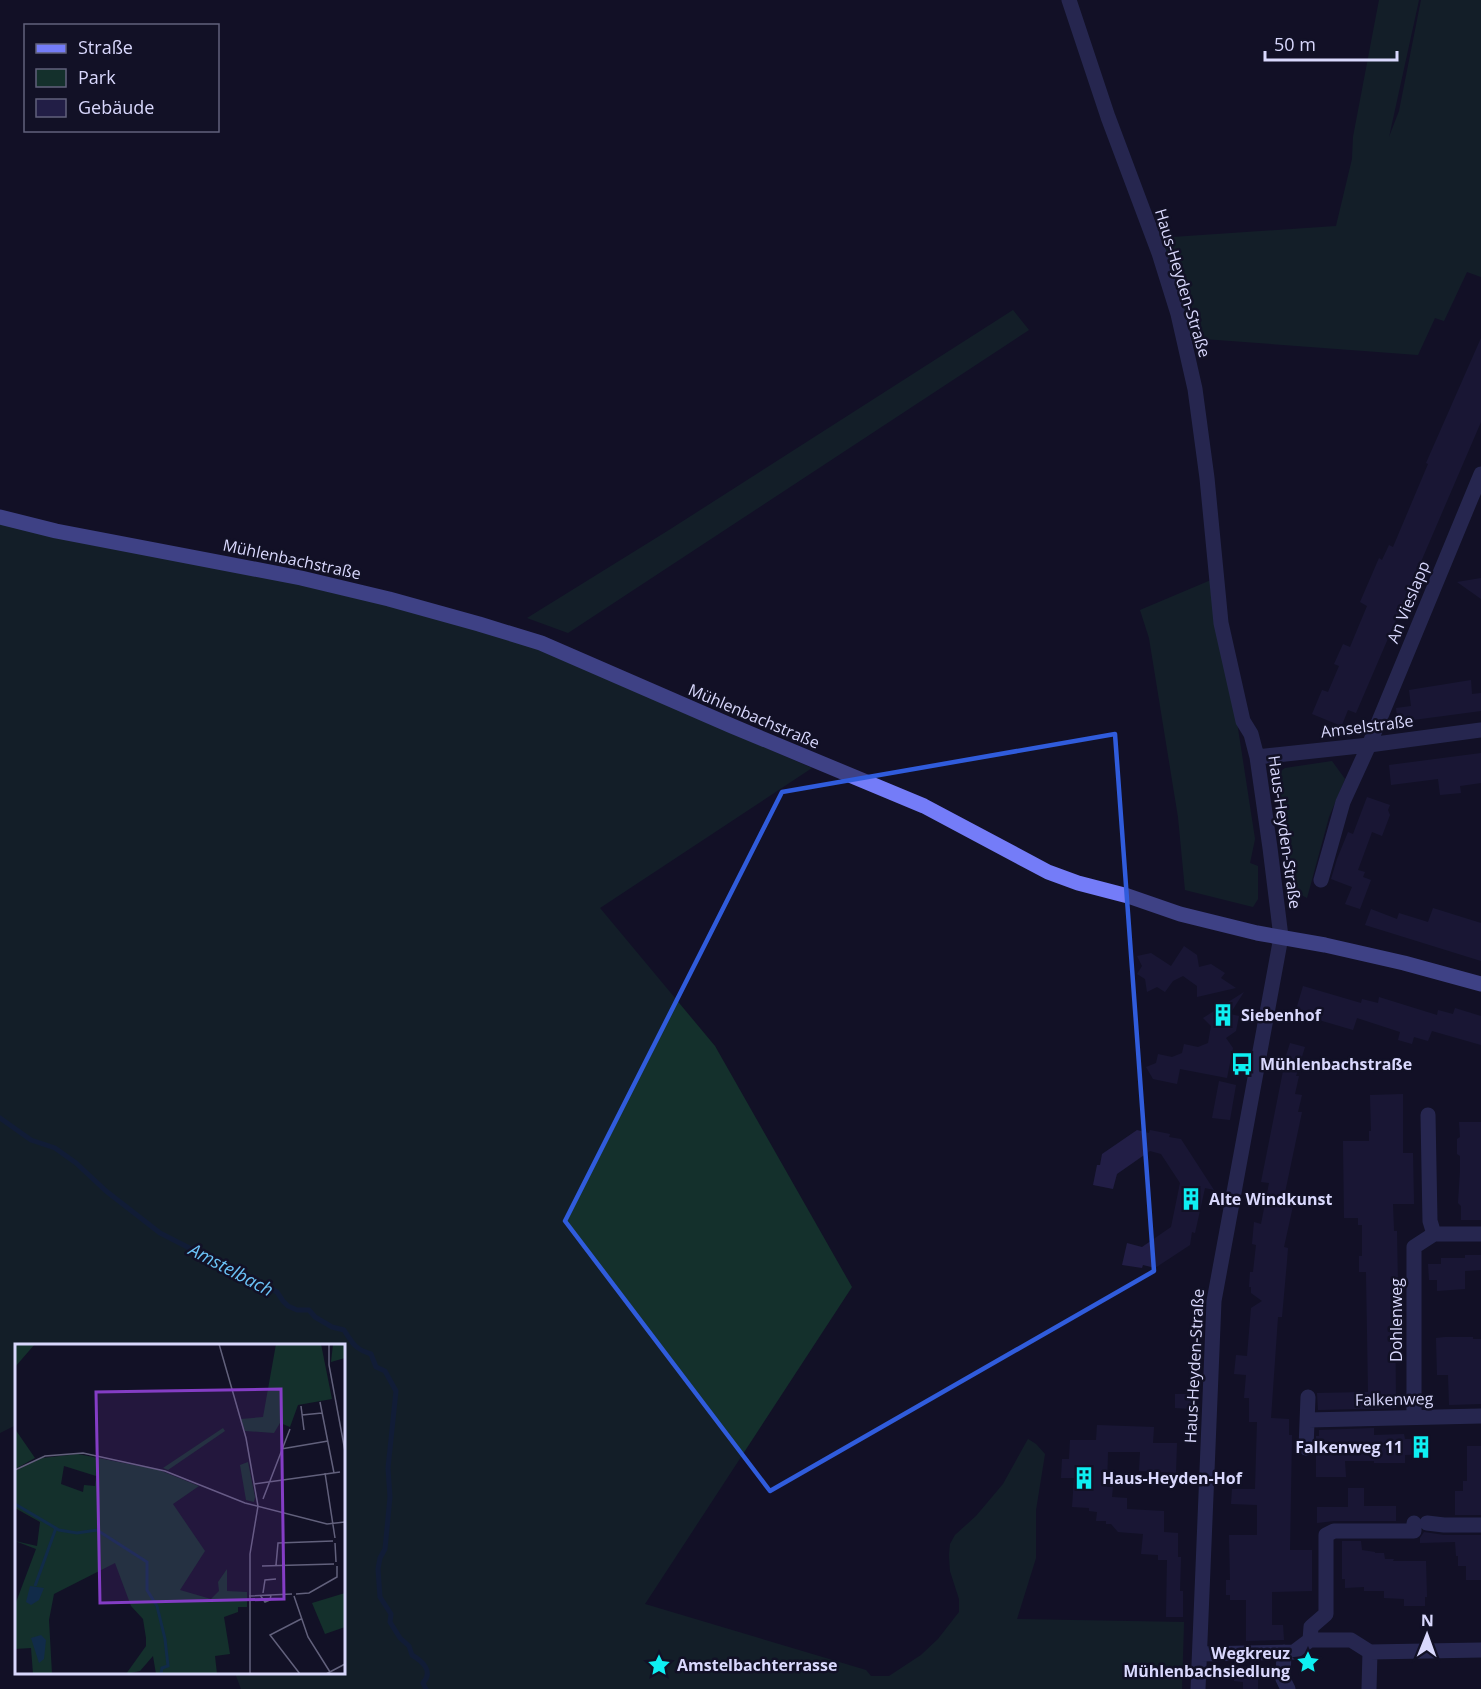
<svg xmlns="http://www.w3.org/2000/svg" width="1481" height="1689" viewBox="0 0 1481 1689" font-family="'Open Sans',sans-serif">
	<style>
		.green { fill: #14302c }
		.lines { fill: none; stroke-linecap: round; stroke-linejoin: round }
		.stream { stroke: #112b49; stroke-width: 5 }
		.building { fill: #221e46 }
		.street { stroke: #3e4282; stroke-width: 15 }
		.secondary { stroke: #747cf8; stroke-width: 15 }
		.marked { fill: none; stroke: #305cdc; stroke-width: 4.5; stroke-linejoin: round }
		.labels { text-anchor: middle; stroke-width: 5; stroke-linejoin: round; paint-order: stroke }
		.street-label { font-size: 16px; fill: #d9d8fd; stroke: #121126 }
		.poi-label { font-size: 16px; font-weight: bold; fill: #d9d8fd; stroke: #121126; text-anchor: start }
		.water-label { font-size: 18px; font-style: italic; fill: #6bc3f7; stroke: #121126 }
		.inset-river { fill: none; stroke: #112b49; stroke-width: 3 }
		.inset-road { fill: none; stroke: #62617c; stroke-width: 1.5 }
		.view { fill: #843dc5; fill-opacity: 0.15; stroke: #843dc5; stroke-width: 3 }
		.inset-edge { fill: none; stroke: #d9d8fd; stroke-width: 3 }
	</style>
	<rect width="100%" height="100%" fill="#121126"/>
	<path class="green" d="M1379,0H1419L1389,137L1399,111L1421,0H1481V277L1467,272L1444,321L1435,318L1418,355L1190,338L1158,238L1336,226L1352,159L1353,137Z
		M1013,310L1029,330L568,633L527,618L669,530Z
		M0,521L298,582L491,633L549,653L812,768L600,908L715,1046L852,1287L645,1604L866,1670L871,1676H889L921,1655L938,1639L959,1612V1599L950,1571L949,1555L950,1544L955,1535L976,1516L1003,1484L1028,1439L1036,1444L1045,1454L1036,1510V1558L1017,1619L1184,1622L1182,1689H241L235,1673L344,1672V1346H16V1425L0,1433Z
		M1211,580L1237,722L1255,839L1250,863L1258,866V899L1253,907L1185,890L1178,817L1149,638L1140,610Z
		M1332,761L1345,779L1329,817L1307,898L1294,891L1276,782L1277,774L1285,768Z"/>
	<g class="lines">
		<path class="stream" d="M0,1118L31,1140L55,1148L76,1163L106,1191L160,1233L207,1257L223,1263L277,1292L283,1301L288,1306L297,1310H309L315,1317L332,1327L344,1330C353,1344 355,1349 371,1354L376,1367L385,1371L396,1391L388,1468L390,1497L385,1549L380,1558L378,1569L380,1597L391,1614L390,1622L400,1638L409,1646L412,1655C422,1661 434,1671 423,1683L426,1689"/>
	</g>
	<path class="building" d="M1481,338V422L1356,713L1348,710L1342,725L1340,724L1339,725L1312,714L1322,690L1328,692L1339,666L1334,664L1343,644L1350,647L1367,606L1360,602L1379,558L1382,560L1389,545L1393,547L1428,464L1426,463Z
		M1481,578V599L1457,582Z
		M1471,680L1472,694L1481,693V711L1398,722L1396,708L1411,706L1409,690Z
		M1481,753V783L1460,786L1461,793L1440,795L1438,779L1391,785L1389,765Z
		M1367,797L1390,805L1388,810L1390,815L1382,836L1372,832L1358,870L1365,872L1363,877L1371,880L1360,909L1345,904L1352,887L1331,879L1337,859L1348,832L1353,834Z
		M1433,908L1481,923V961L1365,925L1371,909L1397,919L1399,913L1428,922Z
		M1184,946L1197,955L1199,967L1211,964L1225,973L1221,978L1236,988L1197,997V986L1183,976L1173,981L1165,992L1157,987L1147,992L1145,979L1137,974L1142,966L1137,956L1151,953L1171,966Z
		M1303,986L1361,1003L1362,999L1378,1003L1379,997L1437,1015L1438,1010L1453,1014L1455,1008L1481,1016V1045L1432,1031L1428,1041L1414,1037L1412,1044L1398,1040L1400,1032L1357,1018L1353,1030L1295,1013Z
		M1244,992L1230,1014L1239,1016L1236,1031L1226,1038L1233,1048L1227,1078L1180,1069L1177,1084L1153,1079L1146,1067L1156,1063L1158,1054L1172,1057L1182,1053L1184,1044L1198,1047L1208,1043L1211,1026L1203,1018Z
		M1290,1043L1305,1047L1296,1076H1299L1295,1094L1302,1095L1298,1112H1302L1283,1202L1293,1206L1284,1247L1288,1248L1287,1261L1282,1317H1278L1271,1418L1289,1419V1435H1292L1290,1550H1312V1591L1272,1592V1625H1283L1284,1640L1246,1641V1600H1230V1595H1226V1580H1230L1229,1535H1257V1505L1231,1504L1232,1489H1255L1257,1422H1249V1398H1244L1246,1375L1234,1374L1236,1355L1247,1356L1251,1308L1262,1301L1251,1293V1287H1249L1250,1272H1253L1256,1245L1252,1244L1254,1222L1261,1224L1269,1183L1261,1182L1283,1071H1281Z
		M1219,1081L1236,1085L1230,1120L1212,1118Z
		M1403,1094V1153H1413L1414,1204H1393L1394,1231H1397L1398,1286L1395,1287L1396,1408L1318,1410L1317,1393L1368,1392L1366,1272H1359V1256H1362V1225H1358V1218H1344L1343,1141H1369V1131H1371L1370,1095Z
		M1459,1122H1481V1220H1461V1206L1458,1203L1460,1171V1156L1457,1154V1139L1460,1137Z
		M1137,1130L1149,1133L1150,1130L1170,1134L1169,1137L1181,1139L1214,1190L1205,1188L1195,1233L1192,1232L1190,1245L1155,1268L1143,1265L1142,1268L1122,1265L1127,1243L1142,1247L1171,1227L1180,1183L1161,1154L1150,1151L1117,1174L1113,1189L1093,1185L1097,1165H1100L1102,1154Z
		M1465,1255H1481V1270L1465,1271V1289L1437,1291V1280H1429L1428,1264H1441V1258H1465Z
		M1445,1337H1473V1339H1481V1404L1449,1405L1448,1375H1437L1436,1338Z
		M1175,1394H1191V1409L1175,1408Z
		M1097,1425L1154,1427L1153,1443H1177L1176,1473L1139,1471L1140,1452H1108L1107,1487H1113L1112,1497L1127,1498V1509L1164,1511V1532L1178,1533V1557H1181L1180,1591H1183V1617H1166L1167,1560H1158V1555L1141,1554L1143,1534L1118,1532L1111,1524H1106V1521H1096L1097,1512L1089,1511V1508L1072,1507L1074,1478H1061L1062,1459H1069L1070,1440H1096Z
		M1374,1428V1435L1404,1434L1405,1439H1425V1454L1405,1455V1463H1374V1461H1345L1346,1477H1316V1436H1319V1430Z
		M1467,1446H1481V1515H1455V1491H1463V1481H1467Z
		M1348,1488H1364V1506H1396V1521H1334L1317,1523V1507H1348Z
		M1424,1532L1444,1535H1481V1580H1466V1566H1458V1556H1456L1455,1542L1420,1543V1538Z
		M1342,1541H1361L1362,1550L1375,1552V1553H1384L1385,1559H1394L1393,1561H1426L1427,1597H1425V1606H1404V1599L1384,1598V1591H1364V1587L1345,1588V1579H1342Z
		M1258,1666V1689H1243V1682L1234,1681V1667Z"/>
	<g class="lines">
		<path class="street" d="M1069,0L1108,117L1159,253L1178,314L1195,389L1207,478L1221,623L1243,721L1251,734L1257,757L1270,848L1281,937L1214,1301L1198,1689
			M1257,757L1369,745L1481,730
			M1321,880L1343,802L1369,745L1481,474
			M1428,1115L1430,1221L1434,1234
			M1414,1417V1247L1434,1234H1481
			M1308,1420L1481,1416
			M1306,1448L1308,1397
			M1427,1523L1444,1525H1481
			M1310,1640L1311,1627L1326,1614V1535L1334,1531H1414V1523
			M1284,1652L1283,1679L1288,1689
			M1200,1654L1294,1652L1310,1640H1351L1370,1652L1481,1650
			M1369,1689L1370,1652"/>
		<path class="secondary" d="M0,517L56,531L301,578L389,599L479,624L541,643L732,726L924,806L1048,872L1078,883L1128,896L1180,914L1257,933L1325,945L1404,963L1481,984"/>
	</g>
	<path d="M0 0H1481V1689H0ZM1115,734L1154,1271L770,1491L565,1221L782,792Z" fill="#121126" fill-opacity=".55" fill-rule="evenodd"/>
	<path class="marked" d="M1115,734L1154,1271L770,1491L565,1221L782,792Z"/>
	<defs>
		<g id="building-bare" transform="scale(1.8)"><path d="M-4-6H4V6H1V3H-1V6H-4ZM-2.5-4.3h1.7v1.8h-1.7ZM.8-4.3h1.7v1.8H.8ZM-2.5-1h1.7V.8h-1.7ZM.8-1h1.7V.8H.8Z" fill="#0eeff2" stroke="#121126" stroke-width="2.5" paint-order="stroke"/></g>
		<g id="bus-bare" transform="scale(1.8)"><path d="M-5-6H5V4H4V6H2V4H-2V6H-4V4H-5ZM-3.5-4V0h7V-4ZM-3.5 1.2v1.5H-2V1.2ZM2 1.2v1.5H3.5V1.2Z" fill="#0eeff2" stroke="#121126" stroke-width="2.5" paint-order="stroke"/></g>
		<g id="sight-bare" transform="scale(1.8)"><path d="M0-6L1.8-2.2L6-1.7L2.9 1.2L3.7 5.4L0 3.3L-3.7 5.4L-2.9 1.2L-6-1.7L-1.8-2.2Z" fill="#0eeff2" stroke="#121126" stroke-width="2.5" paint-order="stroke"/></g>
	</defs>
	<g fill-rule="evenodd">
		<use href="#building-bare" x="1223" y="1015"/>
		<use href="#bus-bare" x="1242" y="1064"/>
		<use href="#building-bare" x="1191" y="1199"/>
		<use href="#building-bare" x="1421" y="1447"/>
		<use href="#building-bare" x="1084" y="1478"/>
		<use href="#sight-bare" x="1308" y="1662"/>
		<use href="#sight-bare" x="659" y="1665"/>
	</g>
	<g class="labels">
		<g class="street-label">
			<text transform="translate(1183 283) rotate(73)" y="6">Haus-Heyden-Straße</text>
			<text transform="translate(292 559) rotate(12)" y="6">Mühlenbachstraße</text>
			<text transform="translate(1408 602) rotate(-68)" y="6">An Vieslapp</text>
			<text transform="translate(754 716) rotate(23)" y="6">Mühlenbachstraße</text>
			<text transform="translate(1367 726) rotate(-7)" y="6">Amselstraße</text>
			<text transform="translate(1285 832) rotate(82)" y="6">Haus-Heyden-Straße</text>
			<text transform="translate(1396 1320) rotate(-90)" y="6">Dohlenweg</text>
			<text transform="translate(1194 1366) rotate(-87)" y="6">Haus-Heyden-Straße</text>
			<text transform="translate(1394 1399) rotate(-1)" y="6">Falkenweg</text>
		</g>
		<g class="poi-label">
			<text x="1241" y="1021">Siebenhof</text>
			<text x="1260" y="1070">Mühlenbachstraße</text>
			<text x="1209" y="1205">Alte Windkunst</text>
			<text x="1403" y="1453" text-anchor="end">Falkenweg 11</text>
			<text x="1102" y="1484">Haus-Heyden-Hof</text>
			<text x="1290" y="1659" text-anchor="end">Wegkreuz<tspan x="1290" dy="18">Mühlenbachsiedlung</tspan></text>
			<text x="677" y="1671">Amstelbachterrasse</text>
		</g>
		<g class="water-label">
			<text transform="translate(231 1270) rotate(28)" y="6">Amstelbach</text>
		</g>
	</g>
	<g transform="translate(15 1344)">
		<rect width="330" height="330" fill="#121126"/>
		<path d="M0,0H20L0,23ZM261,0H306L317,55L283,61L275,83L265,79L259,89L230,87L226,75L248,73ZM318,0H330V14L316,18ZM208,84L210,87L153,126L148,124ZM0,85L20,114L2,124H0ZM63,110L144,126L184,142L158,160L190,207L165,246L196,255L204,247L203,238L212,225V247L232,248V263H223V268L209,273L215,310L200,312L202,330H141L138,312L125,327L111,330L131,302V294L128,275L116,262L100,219L39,250L34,276L37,330H18L16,304L0,305V261L21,205L0,197L22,202L25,178L0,164V127L27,114ZM49,122L81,132L80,142L69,141L68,148L46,140ZM233,118L240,153L239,158L231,156L225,121ZM330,249V283L310,290L297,259Z" fill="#14302c" fill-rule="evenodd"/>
		<path d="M15,242L29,244L24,256L16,261L11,258ZM26,291L31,296L29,315L24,319L16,294Z" fill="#112b49"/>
		<path class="inset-river" d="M0,160L44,186L62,189L82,186L132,218V246L142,262L150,295L153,322L147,324L146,330M20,242L41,184"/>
		<path class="inset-road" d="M204,0L231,94L243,162L235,210V330M314,0V21L330,107M305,58L319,129M286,62L289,86M287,71L307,69M266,105L313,97M0,126L30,112L68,109L150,127L230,159L312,180L330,178M310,129L320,194M239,140L325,128M248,155L275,85M320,199L321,218M261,221L263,199L318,197M247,222L319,220M248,249L250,236L261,235M281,250L294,249L322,233V222M245,251L250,258L255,256L256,251M234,252L277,250M279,252L293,293L315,328M285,330L255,291L286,275M311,330L330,320"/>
		<path class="view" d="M266,45L269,255L85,259L81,48Z"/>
		<rect width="330" height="330" class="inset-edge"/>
	</g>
	<rect x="24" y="24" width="195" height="108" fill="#121126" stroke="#62617c" stroke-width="1.5"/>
	<rect x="36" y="44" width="30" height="9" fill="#747cf8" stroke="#62617c" stroke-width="1.5"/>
	<text x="78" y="54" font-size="18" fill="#d9d8fd">Straße</text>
	<rect x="36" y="69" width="30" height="18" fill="#14302c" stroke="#62617c" stroke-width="1.5"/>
	<text x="78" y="84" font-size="18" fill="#d9d8fd">Park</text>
	<rect x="36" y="99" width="30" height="18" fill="#221e46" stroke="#62617c" stroke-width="1.5"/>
	<text x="78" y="114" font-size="18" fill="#d9d8fd">Gebäude</text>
	<g transform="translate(1427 1635) rotate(1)" stroke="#121126" stroke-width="4.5" paint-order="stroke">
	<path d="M0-4.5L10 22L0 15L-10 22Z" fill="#d9d8fd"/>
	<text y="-9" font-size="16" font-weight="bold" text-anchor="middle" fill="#d9d8fd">N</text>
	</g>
	<path d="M1265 51v9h132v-9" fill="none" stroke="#d9d8fd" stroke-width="3"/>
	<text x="1274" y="51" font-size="18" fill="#d9d8fd" stroke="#121126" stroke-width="4.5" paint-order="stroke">50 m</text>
</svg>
